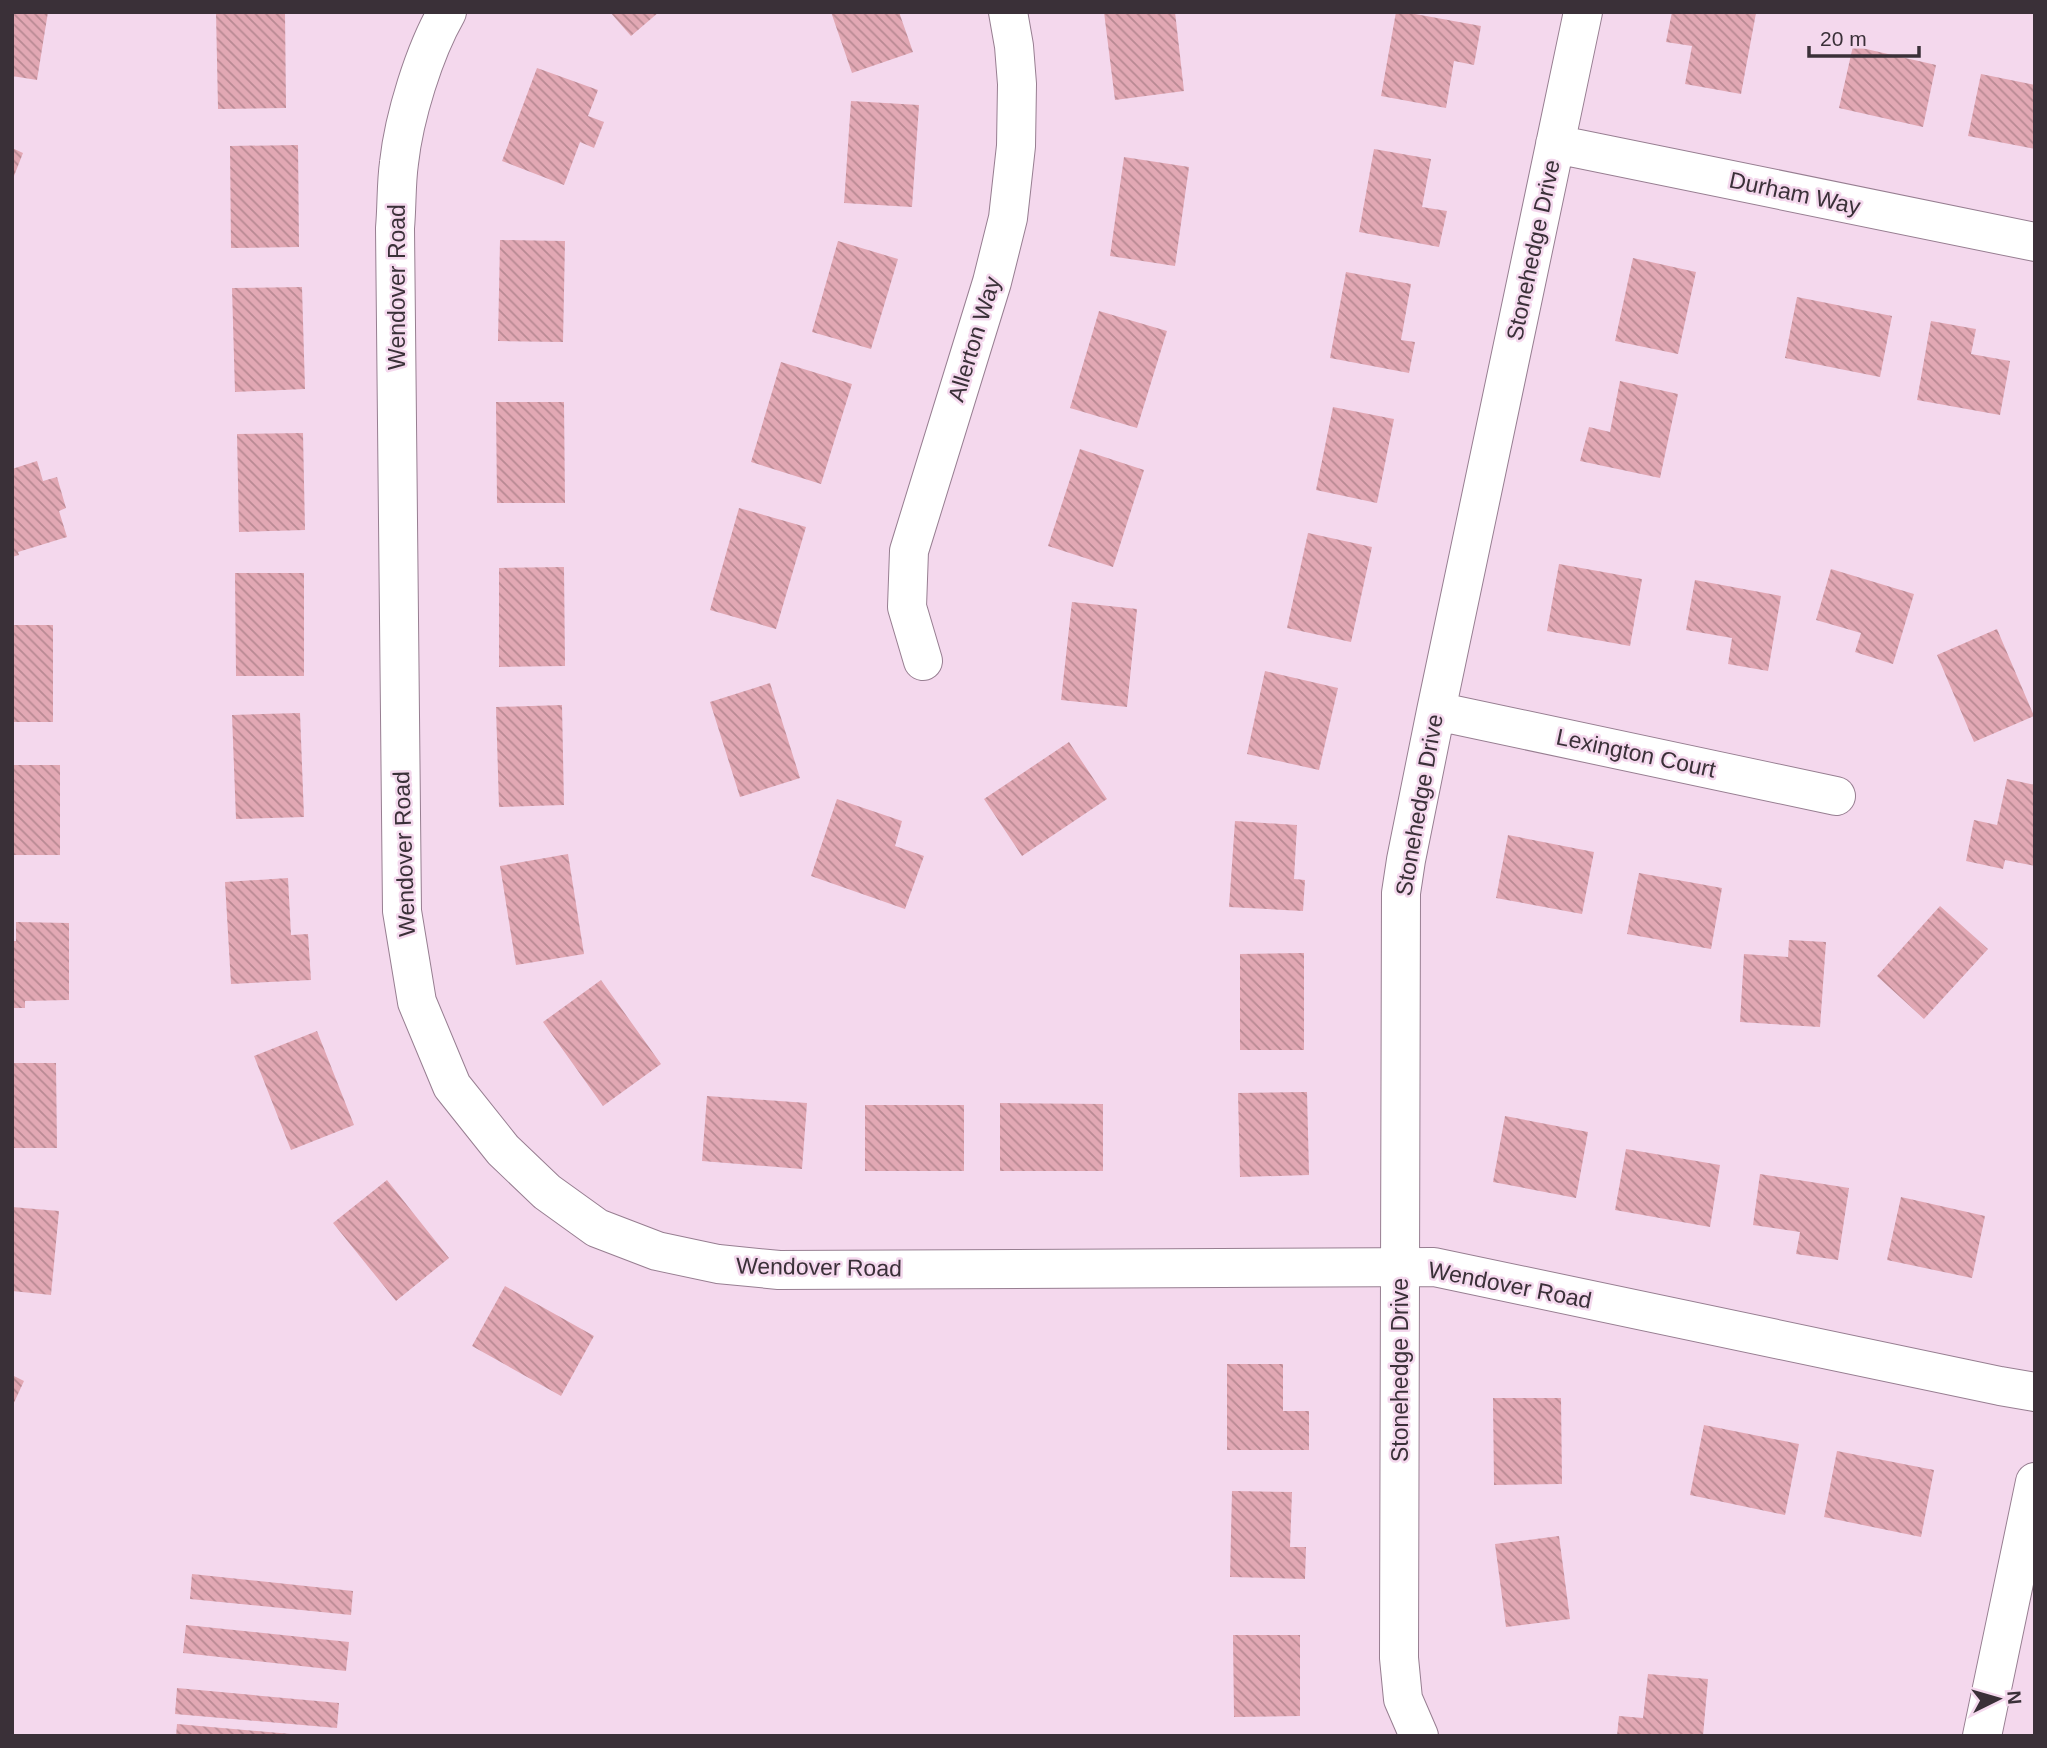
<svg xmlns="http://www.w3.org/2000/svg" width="2047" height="1748" viewBox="0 0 2047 1748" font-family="Helvetica,sans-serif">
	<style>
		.building { fill: url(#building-back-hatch) }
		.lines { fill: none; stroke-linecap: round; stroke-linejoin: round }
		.minor-casing { stroke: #977e91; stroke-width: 40 }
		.minor { stroke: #fff; stroke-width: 38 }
		.labels { text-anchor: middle; stroke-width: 5; stroke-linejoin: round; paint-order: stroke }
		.street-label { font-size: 23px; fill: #3a3038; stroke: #f4d8ed }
	</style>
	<defs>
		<pattern id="building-back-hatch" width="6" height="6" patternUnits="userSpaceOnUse" patternTransform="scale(1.75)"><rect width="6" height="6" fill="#e2a8b4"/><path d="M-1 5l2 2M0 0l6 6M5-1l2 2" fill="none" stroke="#b88993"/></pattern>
	</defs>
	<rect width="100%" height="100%" fill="#f4d8ed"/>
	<path class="building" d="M12,12H48L37,80L12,76Z
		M216,12H285L286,108L218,109Z
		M610,12H659L631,36Z
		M831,12H899L913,52L852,73Z
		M1104,12H1175L1184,91L1115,100Z
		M1396,12H1404L1481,26L1474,65L1454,61L1446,108L1381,96Z
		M1672,12L1756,13L1741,94L1685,84L1692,46L1666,42Z
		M1853,46L1936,65L1923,127L1839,108Z
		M537,68L598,90L588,116L604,122L594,148L580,142L564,185L502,161Z
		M1981,74L2035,85V149L1968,136Z
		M851,101L919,105L912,207L844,203Z
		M298,145L299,247L231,248L230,146Z
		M12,148L23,153L12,181Z
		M1374,149L1431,159L1422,207L1447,211L1439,247L1359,232Z
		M1124,157L1189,167L1175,266L1110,256Z
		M500,240L565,241L563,342L498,341Z
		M838,241L898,259L871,349L812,332Z
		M1633,258L1696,272L1678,354L1615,341Z
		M1346,272L1411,284L1401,340L1415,342L1409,373L1330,358Z
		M302,287L305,389L235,392L232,288Z
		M1797,297L1892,316L1880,377L1785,358Z
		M1099,311L1167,331L1137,428L1070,408Z
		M1931,321L1976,329L1971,354L2010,361L2000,415L1917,400Z
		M781,362L852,384L821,484L751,462Z
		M1620,381L1678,394L1660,478L1580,461L1589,427L1610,432Z
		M496,402H564L565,503H497Z
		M1333,407L1394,419L1377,503L1316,490Z
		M303,433L305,530L239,532L237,434Z
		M1080,449L1144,470L1113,567L1048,546Z
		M37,461L43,481L57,477L66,508L59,511L67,537L18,552L19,555L12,557V469Z
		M739,508L806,527L776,629L710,610Z
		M1308,533L1372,547L1351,642L1287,628Z
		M1559,564L1642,579L1630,646L1547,631Z
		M564,567L565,666L499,667V568Z
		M1831,569L1914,594L1893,664L1855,652L1861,633L1816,620Z
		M235,573H304V676H236Z
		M1695,580L1781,596L1768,671L1728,664L1732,638L1686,630Z
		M1072,602L1137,609L1127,707L1061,700Z
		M12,625H53V722H12Z
		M1997,629L2034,716L1974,742L1937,655Z
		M1265,671L1338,688L1319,770L1247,754Z
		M770,683L800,778L740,797L710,702Z
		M562,705L564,805L499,807L496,707Z
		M300,713L304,817L236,819L232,715Z
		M1069,742L1107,799L1022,856L984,799Z
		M12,765H60V855H12Z
		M2007,779L2035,785V866L2005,860L2003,869L1966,861L1974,820L1997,825Z
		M837,799L902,821L895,846L924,856L905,909L811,876Z
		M1235,821L1297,825L1294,879L1305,880L1303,911L1229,907Z
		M1508,835L1594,852L1582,914L1496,898Z
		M568,854L584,954L516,965L500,866Z
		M1639,873L1722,888L1711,949L1627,934Z
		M288,878L291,935L308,934L311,980L231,984L225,882Z
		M1940,906L1988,949L1924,1019L1877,976Z
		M16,922L69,923V1000L25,1001V1008H12V941H16Z
		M1789,940L1826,942L1820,1027L1740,1022L1744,954L1788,957Z
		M1304,953V1050H1240V954Z
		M601,980L661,1064L603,1106L543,1022Z
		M317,1031L354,1125L291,1150L254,1056Z
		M12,1063H56L57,1148H12Z
		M1307,1092L1309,1175L1240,1177L1238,1093Z
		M707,1096L807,1103L802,1169L702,1161Z
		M1000,1103L1103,1104V1171H1000Z
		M865,1105H964V1171H865Z
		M1505,1116L1588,1132L1576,1198L1493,1182Z
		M1626,1149L1720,1165L1710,1227L1615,1210Z
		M1760,1174L1849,1188L1838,1260L1796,1254L1800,1232L1753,1225Z
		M387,1180L449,1258L396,1301L333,1223Z
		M1901,1197L1985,1216L1972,1278L1887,1260Z
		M12,1207L59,1211L51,1295L12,1291Z
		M505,1286L594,1336L561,1396L472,1346Z
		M1227,1364H1283V1411H1309V1450H1227Z
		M12,1375L24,1381L12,1407Z
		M1493,1398H1561L1562,1484L1494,1485Z
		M1704,1425L1799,1444L1785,1515L1690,1495Z
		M1837,1451L1934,1470L1921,1537L1824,1517Z
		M1232,1491L1292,1492L1290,1547H1306L1305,1579L1230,1577Z
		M1559,1536L1570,1619L1506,1627L1495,1544Z
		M192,1574L353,1591L351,1615L190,1599Z
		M186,1625L349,1642L346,1671L183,1653Z
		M1233,1635H1300V1716L1234,1717Z
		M1648,1674L1708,1679L1703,1736H1617L1619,1716L1643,1718Z
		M177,1688L339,1703L337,1728L175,1714Z
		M177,1724L291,1734V1736H176Z"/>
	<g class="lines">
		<g class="minor-casing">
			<path id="minor" d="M447,12C424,52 404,117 399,163C396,184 397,206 395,228L402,911L417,1002L452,1086L503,1150L547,1192L597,1228L657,1251L718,1264L779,1270L1434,1267L2000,1386L2035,1392
				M1555,144L2035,242
				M923,661L907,607L909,551L992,282L1008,218L1016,146L1017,84L1014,46L1008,12
				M1436,711L1836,796
				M1419,1736L1403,1699L1399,1658L1401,893L1406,860L1436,711L1583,12
				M1982,1736L2035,1482"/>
		</g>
		<use href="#minor" class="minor"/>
	</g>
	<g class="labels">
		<g class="street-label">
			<text transform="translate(1795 193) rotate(12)" y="8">Durham Way</text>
			<text transform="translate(1533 250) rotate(-78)" y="8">Stonehedge Drive</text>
			<text transform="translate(397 287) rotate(-90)" y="8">Wendover Road</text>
			<text transform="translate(974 339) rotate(-73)" y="8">Allerton Way</text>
			<text transform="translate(1636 753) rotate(12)" y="8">Lexington Court</text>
			<text transform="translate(1419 805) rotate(-80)" y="8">Stonehedge Drive</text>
			<text transform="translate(404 854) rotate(-92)" y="8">Wendover Road</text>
			<text transform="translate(819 1267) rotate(1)" y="8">Wendover Road</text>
			<text transform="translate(1510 1285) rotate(11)" y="8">Wendover Road</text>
			<text transform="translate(1400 1370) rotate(-90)" y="8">Stonehedge Drive</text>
		</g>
	</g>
	<rect width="2047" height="1748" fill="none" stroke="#3a3038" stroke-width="28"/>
	<g transform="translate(1998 1699) rotate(85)" stroke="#f4d8ed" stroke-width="5" paint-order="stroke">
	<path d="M0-5L12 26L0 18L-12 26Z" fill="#3a3038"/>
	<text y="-10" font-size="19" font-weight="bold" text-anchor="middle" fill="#3a3038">N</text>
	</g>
	<path d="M1809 46v10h110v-10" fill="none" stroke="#3a3038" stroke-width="3.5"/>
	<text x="1820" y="46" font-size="21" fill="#3a3038" stroke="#f4d8ed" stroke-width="5" paint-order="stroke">20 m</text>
</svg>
